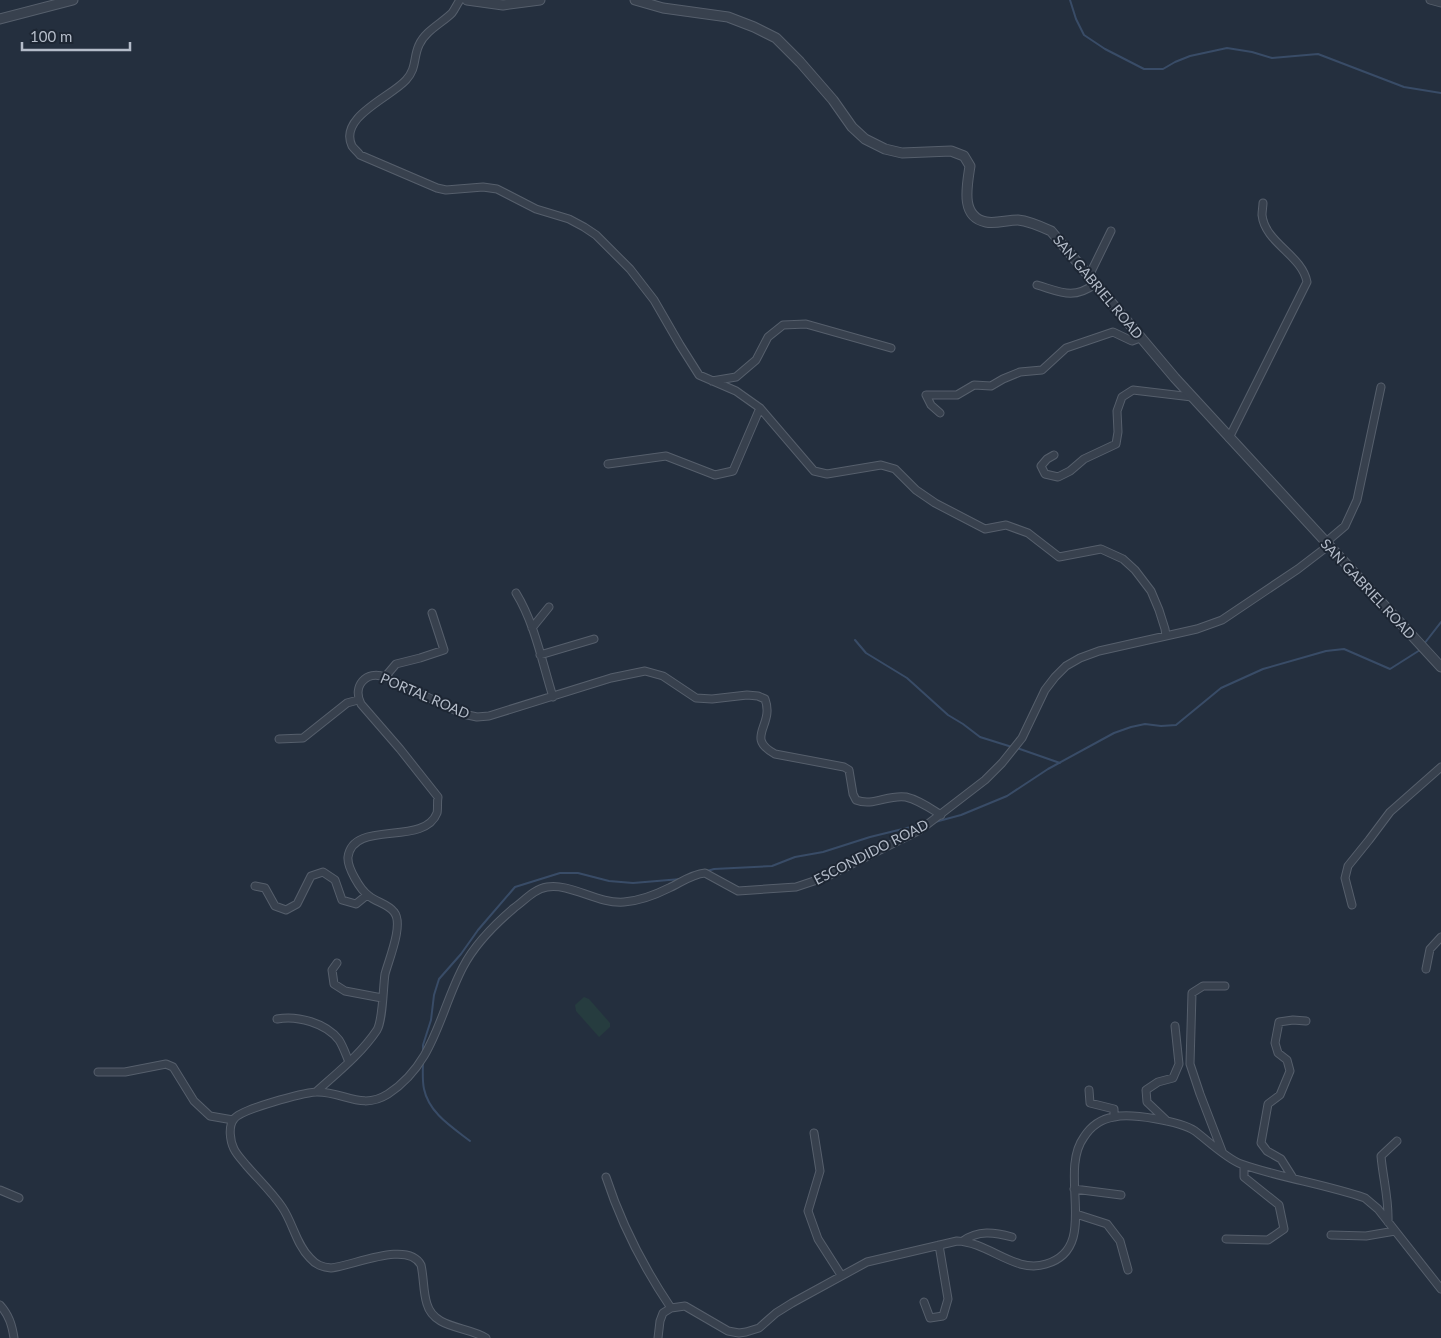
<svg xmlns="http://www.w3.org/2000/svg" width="1441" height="1338" viewBox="0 0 1441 1338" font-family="Lato,sans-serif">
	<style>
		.green { fill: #263c3f }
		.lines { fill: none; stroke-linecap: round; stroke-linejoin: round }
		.stream { stroke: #394c67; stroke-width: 2 }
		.minor-casing { stroke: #565f6c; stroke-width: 9 }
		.tertiary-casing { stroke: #565f6c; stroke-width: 11 }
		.minor { stroke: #38414e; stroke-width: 7 }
		.tertiary { stroke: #38414e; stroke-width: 9 }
		.labels { text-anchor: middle; stroke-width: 4; stroke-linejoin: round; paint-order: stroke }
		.street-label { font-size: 14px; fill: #b4bcc9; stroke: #1d2633 }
	</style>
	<rect width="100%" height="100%" fill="#242f3e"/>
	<path class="green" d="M584,997L589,999L610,1023V1027L599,1037L576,1011L575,1005Z"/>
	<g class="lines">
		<path class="stream" d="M1070,0L1076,19L1084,35L1105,49L1144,69H1163L1175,62L1190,56L1227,48L1252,52L1272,58L1318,54L1404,87L1441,93
			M855,640L866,653L907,678L948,715L963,724L980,737L1012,747
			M1424,644L1441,622
			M1017,748L1060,763
			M935,822L961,815L1007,796L1048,769L1114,733L1131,727L1145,724L1161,726L1176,725L1221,688L1263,669L1326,651L1344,649L1390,669L1420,650
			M707,871L714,869L772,866L795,857L823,852L870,837L923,824
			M423,1051V1045L431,1020L434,995L439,979L461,954L478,930L515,887L560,873H578L609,881L633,883L681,879
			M423,1061C423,1070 422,1080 424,1089C429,1113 452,1127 470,1141"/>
		<g class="minor-casing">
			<path id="minor" d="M460,0C457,4 455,9 452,13C442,23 425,31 419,45C413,58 417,68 406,80C391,97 338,117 352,146C354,149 358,152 360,155L437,188L446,190L483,187L497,189L536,209L569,219L584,227L596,235L630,269L654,300L680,345L699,375L736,391L760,408L814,471L827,474L881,465L895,469L916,490L935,503L985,529L1006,525L1028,533L1059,557L1101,549L1123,559L1135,570L1151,591L1159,610L1165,629L1166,636
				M1430,0L1441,3
				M1089,276L1111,231
				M1037,285C1061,292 1073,300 1095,284
				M712,381L736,377L756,360L768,337L783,325L806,324L891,348
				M940,413L931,405L926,395H957L974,385L991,386L1003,379L1020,372L1042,370L1066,348L1113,332L1132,341L1140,338
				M1229,438L1307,282C1302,255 1265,243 1262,215C1262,211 1263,206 1263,203
				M1054,455L1047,459L1041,466L1045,474L1058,477L1070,471L1084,459L1116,444L1118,432L1117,411L1122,397L1133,390L1192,397
				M608,464L666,456L715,475L733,471L760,408
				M1325,543L1345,526L1357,500L1381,387
				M516,593C535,624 542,662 553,697
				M532,628L549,607
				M540,655L594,639
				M385,677L396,664L420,658L444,650L432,613
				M279,739L303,738L347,703L358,700
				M255,886L265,888L275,906L286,910L297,904L311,876L323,872L335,880L342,900L356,904L367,895
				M1352,905L1345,878L1348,866L1369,840L1390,812L1441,767
				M337,963L332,970L334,984L345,991L382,998
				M1426,969L1430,949L1441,937
				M277,1019C297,1015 326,1023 339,1040C343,1046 346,1055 349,1062
				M98,1072H125L166,1064L173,1067L194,1101L210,1116L233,1120
				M1089,1090L1090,1103L1114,1109V1117
				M316,1092C337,1073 361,1054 377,1030C383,1020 383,987 385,974C389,959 404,924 394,912C388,904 376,902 369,896C360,890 347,867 348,857C353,819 424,847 437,813C438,809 437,802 438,797L400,749L361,704C352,686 366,670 385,677L463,714L477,717L489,716L611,678L645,671L663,676L696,698L712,699L747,695L758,696L765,699C775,726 744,737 775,754L844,767L849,770L853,794L856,800C873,807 888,794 906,797C919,800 930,808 941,815
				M1167,1121L1147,1102L1146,1090L1158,1082L1173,1078L1179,1064L1175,1026
				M814,1133L820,1171L808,1211L818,1239L841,1275
				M1222,1151L1200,1094L1190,1064L1192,993L1203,986H1225
				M606,1177C621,1223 644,1268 671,1308
				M1293,1178L1281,1159L1267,1151L1261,1143L1268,1104L1280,1095L1290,1071L1287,1060L1278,1053L1275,1043L1279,1022L1293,1020L1306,1021
				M1074,1189L1121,1195
				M0,1190L19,1198
				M1076,1214L1107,1224L1120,1241L1128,1270
				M1388,1222C1389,1199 1383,1179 1381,1156L1397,1141
				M1331,1235L1366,1236L1395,1231
				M1226,1239L1268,1240L1284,1229L1279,1205L1244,1177V1165
				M963,1241C978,1230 994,1232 1012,1237
				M924,1302L930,1318L943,1316L948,1299L939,1245
				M0,1305C9,1315 12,1325 14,1338
				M486,1338C467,1326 434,1329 427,1304C423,1292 424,1278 421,1265C408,1240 353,1266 331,1268C322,1267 316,1265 310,1258C296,1244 293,1223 282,1207C272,1192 258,1179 246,1165C242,1160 237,1155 234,1149C230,1141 228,1126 234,1119C241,1109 303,1093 316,1092C343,1091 361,1111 388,1094C435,1063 439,1013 463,967C475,944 494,925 514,908C524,901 534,889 547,887C571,883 597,904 624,902C638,901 655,895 669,888C680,883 692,874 705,873L738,891L796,887L826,877L920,830L985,780L1002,763L1022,738L1045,690L1055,677L1066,666L1080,658L1099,651L1197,629L1222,620L1298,569L1328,546
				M658,1338L660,1321L663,1313L671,1308L685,1306L728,1331L739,1333L746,1332L759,1328L776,1313L792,1303L867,1262L957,1241C989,1242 1015,1274 1046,1264C1101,1248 1057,1174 1084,1137C1091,1126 1101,1119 1114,1117C1131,1113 1180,1121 1195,1131C1207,1140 1227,1159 1241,1164C1281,1178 1324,1184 1365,1198L1378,1209L1441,1289"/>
		</g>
		<g class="tertiary-casing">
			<path id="tertiary" d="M467,0L503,5L540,0
				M635,0L663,8L728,17L754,27L776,38L800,62L833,100L852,127L865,139L885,149L902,153L951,151L964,156L970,166C967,186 960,217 986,222C996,224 1007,220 1018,220C1029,221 1040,226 1051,231L1175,378L1441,667
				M0,19L73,0"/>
		</g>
		<use href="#minor" class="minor"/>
		<use href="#tertiary" class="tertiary"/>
	</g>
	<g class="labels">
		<g class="street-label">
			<text transform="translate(1098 287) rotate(50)" y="5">SAN GABRIEL ROAD</text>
			<text transform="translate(1368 589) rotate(47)" y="5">SAN GABRIEL ROAD</text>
			<text transform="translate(425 696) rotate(23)" y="5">PORTAL ROAD</text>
			<text transform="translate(871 852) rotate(-27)" y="5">ESCONDIDO ROAD</text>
		</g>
	</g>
	<path d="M22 42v8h108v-8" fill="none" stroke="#b4bcc9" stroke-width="2.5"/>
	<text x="30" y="42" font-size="15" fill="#b4bcc9" stroke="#1d2633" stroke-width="4" paint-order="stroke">100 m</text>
</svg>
